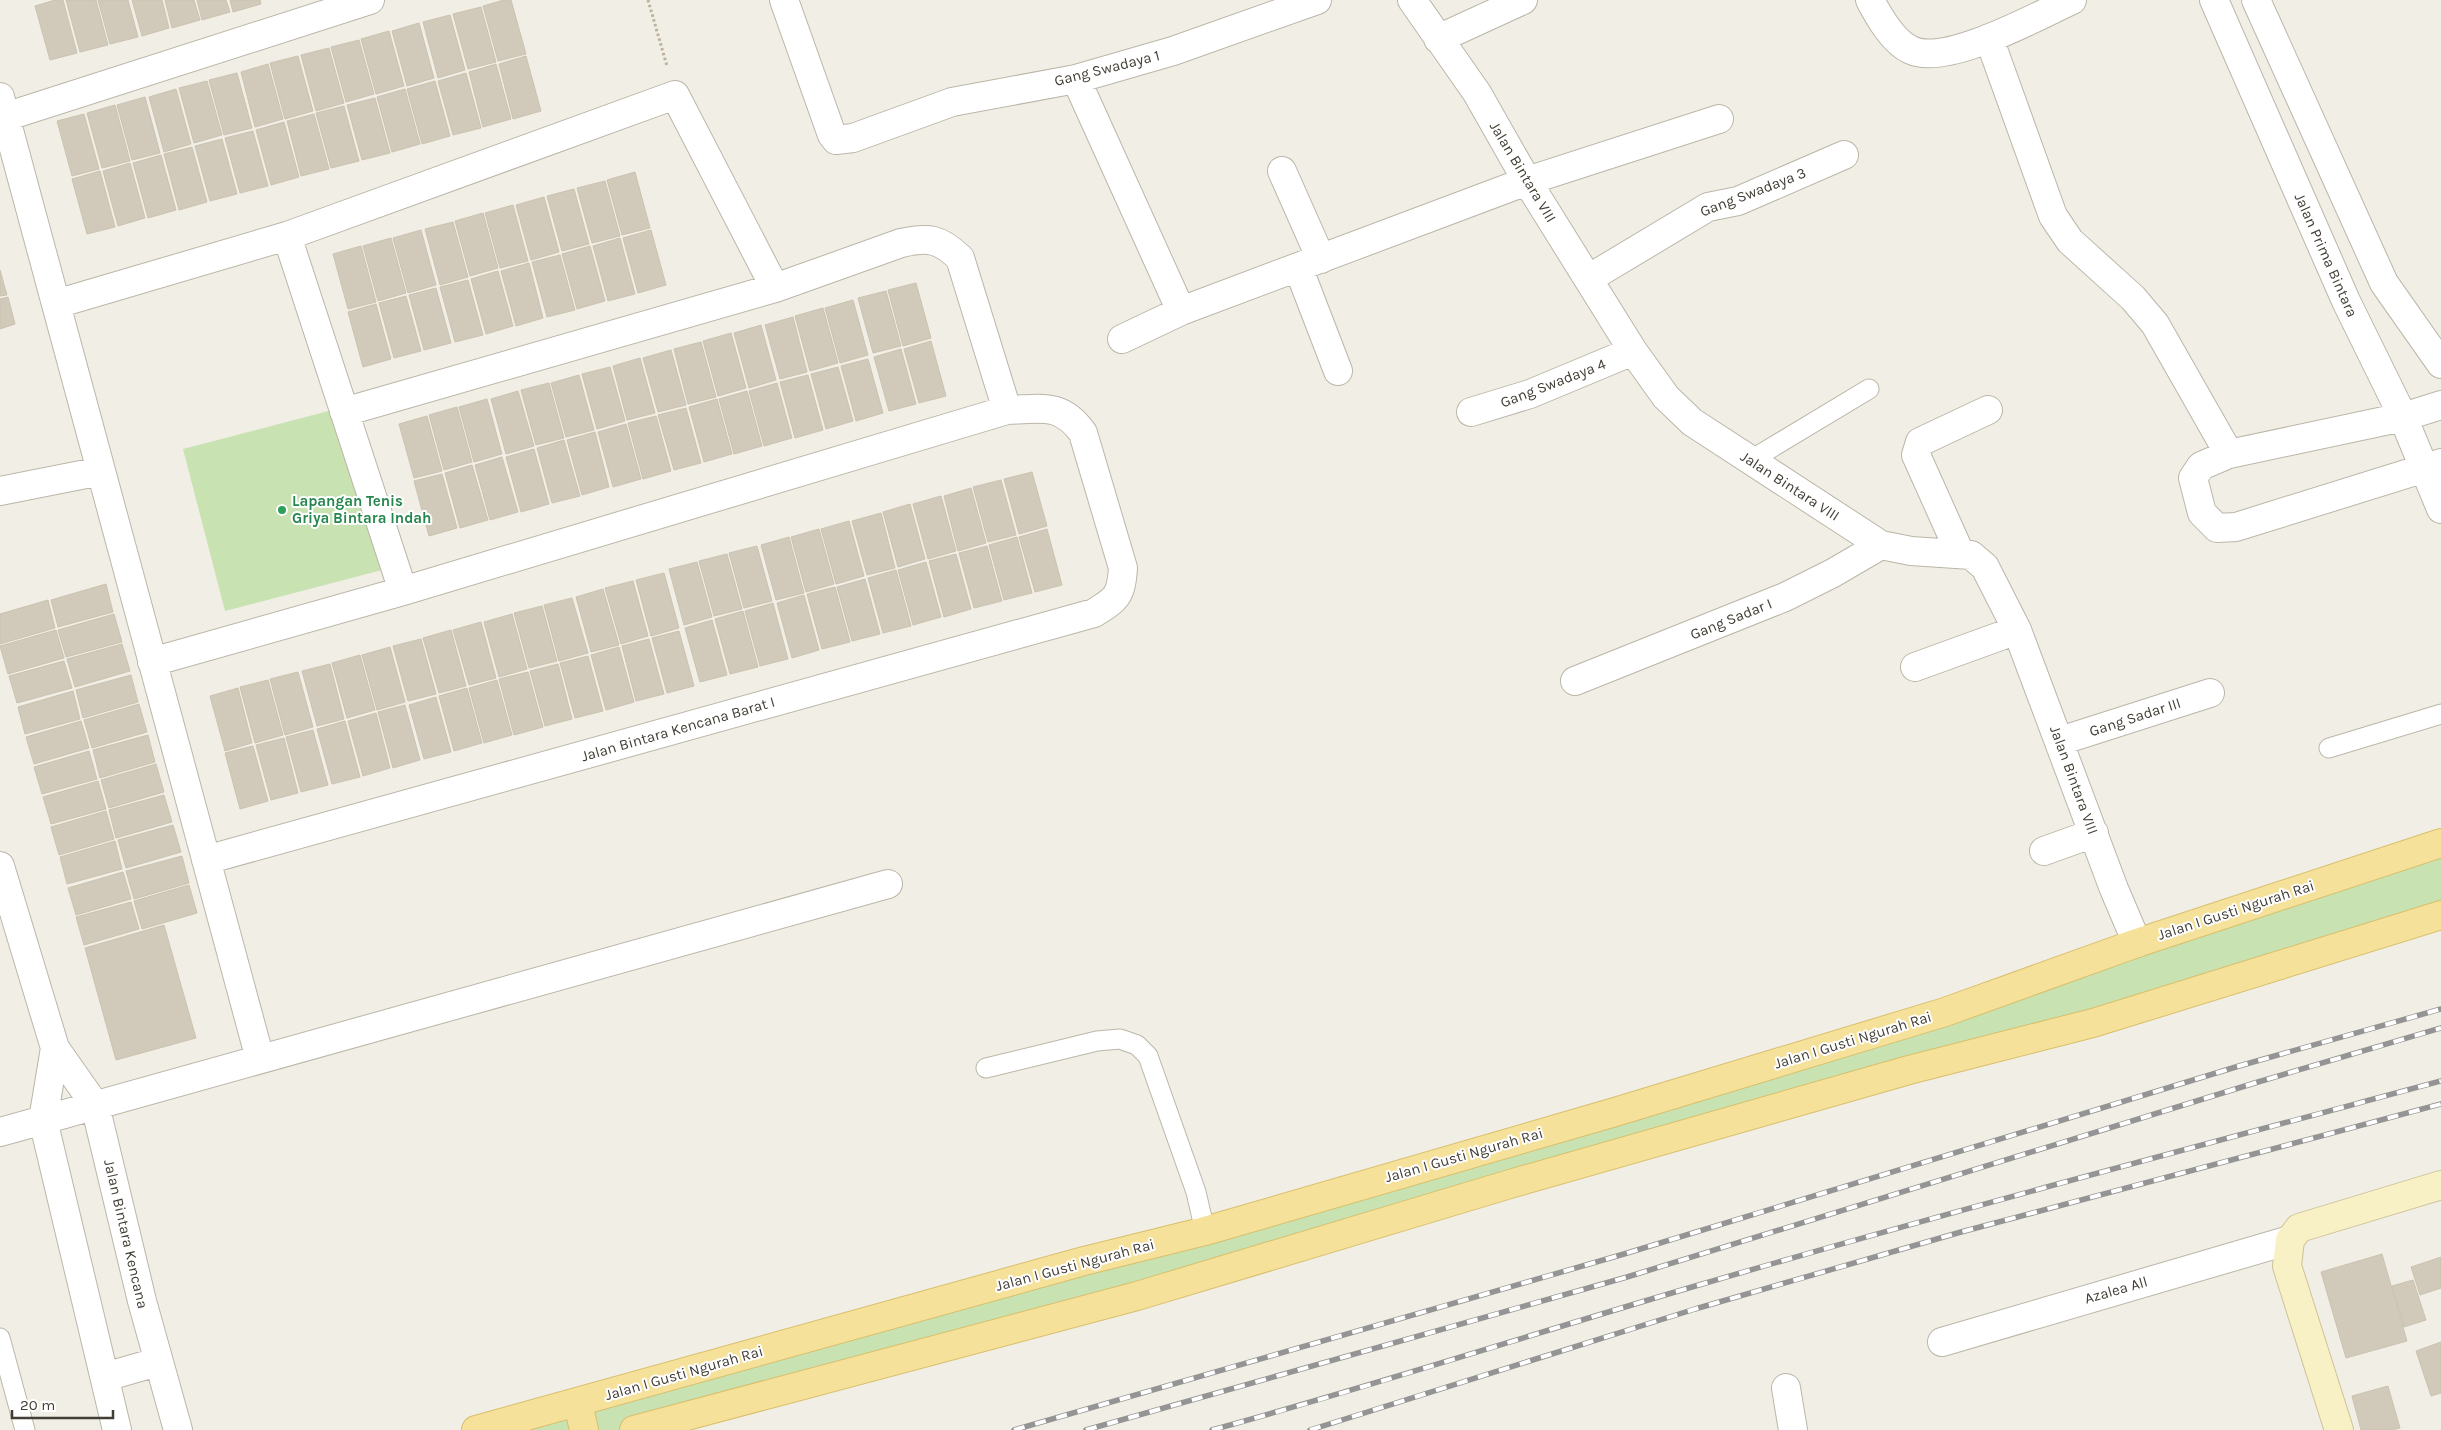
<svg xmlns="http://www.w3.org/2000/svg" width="2441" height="1430" viewBox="0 0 2441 1430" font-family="Karla,sans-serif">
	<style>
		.green { fill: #c8e2b1 }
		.building { fill: #d1cabb; stroke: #cbc2af }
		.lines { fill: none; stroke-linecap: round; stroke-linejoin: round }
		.lane-casing { stroke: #bbb6a8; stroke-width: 21 }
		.street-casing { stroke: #bbb6a8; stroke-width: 30 }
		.secondary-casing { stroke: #cdc298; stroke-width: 30 }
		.primary-casing { stroke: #d8bf6c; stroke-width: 30 }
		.path { stroke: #bcb29b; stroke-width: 3; stroke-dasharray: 2.5 2.5; stroke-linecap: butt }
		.lane { stroke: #fff; stroke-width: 19 }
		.street { stroke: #fff; stroke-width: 28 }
		.secondary { stroke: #f9f1c6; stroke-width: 28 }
		.primary { stroke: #f5e19a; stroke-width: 28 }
		.rail-casing { stroke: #949494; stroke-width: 5.5 }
		.rail { stroke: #fff; stroke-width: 4; stroke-dasharray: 11; stroke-linecap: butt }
		.leisure-dot { fill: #2e9e5b; stroke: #fff; stroke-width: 2 }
		.labels { text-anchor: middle; stroke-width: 4; stroke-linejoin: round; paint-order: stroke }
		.street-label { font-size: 15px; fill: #423e35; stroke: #fff }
		.leisure-label { font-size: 15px; font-weight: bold; fill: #27864d; stroke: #fff; text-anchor: start }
	</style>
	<rect width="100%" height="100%" fill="#f1eee5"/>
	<path class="green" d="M340,408L382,570L225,611L183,449Z
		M2441,843V915L634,1430H477L1205,1231Z"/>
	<path class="building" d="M55,0H63L77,53L50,60L35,6Z
		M66,0H96L108,45L80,52Z
		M98,0H128L138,37L110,44Z
		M132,0H162L169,28L142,36Z
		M165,0H194L200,20L172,28Z
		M197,0H226L230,12L202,20Z
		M230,0H260L261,4L233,12Z
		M504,0H511L526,54L498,61L483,6Z
		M481,7L496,62L468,69L453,14Z
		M450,15L465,70L438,78L423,22Z
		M419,23L434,78L407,86L392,31Z
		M389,31L404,86L376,94L361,39Z
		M359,40L374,94L346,102L331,47Z
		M329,48L344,103L316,111L301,55Z
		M298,56L313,111L285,119L270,63Z
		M526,56L541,111L513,119L499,64Z
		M268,64L283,119L255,127L241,72Z
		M496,64L511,119L483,127L469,72Z
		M237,73L252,128L224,135L209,80Z
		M466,73L481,128L453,135L438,81Z
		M207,81L222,135L194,143L179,88Z
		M435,81L450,136L422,144L407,89Z
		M176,89L191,144L164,152L149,97Z
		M405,89L420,144L392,152L377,97Z
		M145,97L160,153L132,160L117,105Z
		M375,98L390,153L362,160L347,105Z
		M115,105L130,161L102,168L87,113Z
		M344,106L359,161L331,168L316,113Z
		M84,114L99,169L72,176L57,121Z
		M314,114L329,169L301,176L287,121Z
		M284,122L299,177L271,185L256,130Z
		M253,131L268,186L240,193L225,138Z
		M222,139L237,194L210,201L195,146Z
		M192,147L207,202L179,210L164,154Z
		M161,155L176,210L148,218L133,163Z
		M130,163L145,218L118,226L103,171Z
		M100,171L115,227L87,234L72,179Z
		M635,172L650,228L622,235L607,180Z
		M605,181L620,236L592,243L577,188Z
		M574,189L589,244L562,251L547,196Z
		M544,197L559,252L531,260L516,205Z
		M513,205L528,261L500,268L485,213Z
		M483,213L498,268L470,276L455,221Z
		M453,222L468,277L440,285L425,229Z
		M421,230L436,285L408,293L393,238Z
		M651,230L666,285L638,293L623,238Z
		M391,238L406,293L378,301L363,246Z
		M620,238L635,294L608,301L593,246Z
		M361,246L376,302L348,309L333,254Z
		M590,246L605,301L577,309L562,254Z
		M560,255L575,310L547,317L532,262Z
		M529,263L543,318L516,326L501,271Z
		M0,270L7,295L0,296Z
		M498,271L513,326L486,334L471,279Z
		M468,280L483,335L455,342L440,287Z
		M916,283L931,338L903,346L888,290Z
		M436,288L451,343L424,350L409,295Z
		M886,291L901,346L873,353L858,298Z
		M406,296L421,351L394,358L379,303Z
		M8,297L15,324L0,329V299Z
		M853,300L868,355L840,363L825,308Z
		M376,304L391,359L363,367L348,312Z
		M823,308L838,363L810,371L795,316Z
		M793,317L807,372L780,379L765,325Z
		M761,325L776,380L749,388L734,333Z
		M731,333L746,388L718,396L703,341Z
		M931,341L946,396L919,403L904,349Z
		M701,342L716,397L688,404L674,349Z
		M901,349L916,404L889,411L874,357Z
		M671,350L686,405L658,412L643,358Z
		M640,358L655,413L627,420L613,366Z
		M868,359L883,413L856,421L841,366Z
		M610,367L625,421L597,429L582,374Z
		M838,367L853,421L826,429L811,374Z
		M579,375L594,430L566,437L551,383Z
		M808,375L823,430L795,438L780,382Z
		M549,383L564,438L536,445L521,390Z
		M777,383L792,438L764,446L749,391Z
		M518,391L534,446L506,454L491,399Z
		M747,391L762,446L734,454L719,399Z
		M487,399L502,454L474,462L459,407Z
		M717,399L732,454L704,462L689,407Z
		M457,407L472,462L444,470L429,415Z
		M686,408L701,463L674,470L658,415Z
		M427,416L442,471L414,478L399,424Z
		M656,416L671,471L643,479L628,423Z
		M626,424L641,479L613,487L598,432Z
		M595,432L609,487L582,495L567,440Z
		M564,440L580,496L552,503L537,448Z
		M534,449L549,504L521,512L506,457Z
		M502,457L518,512L490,520L475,465Z
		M472,465L488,520L460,528L445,473Z
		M1032,472L1047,526L1019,534L1004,479Z
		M442,474L457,528L429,536L414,481Z
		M1001,480L1016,535L988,542L973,487Z
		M971,488L986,543L958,551L944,496Z
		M941,496L956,551L928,559L913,504Z
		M910,504L925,559L898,567L883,512Z
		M881,513L895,568L867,575L852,521Z
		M849,521L864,576L836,584L821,529Z
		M819,529L834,584L806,592L791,537Z
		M1047,529L1062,585L1035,592L1019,537Z
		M789,537L804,593L776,600L761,545Z
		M1017,537L1032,593L1004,600L989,545Z
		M757,546L772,601L744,608L729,553Z
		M987,546L1002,601L974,608L959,553Z
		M727,554L742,609L714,616L699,561Z
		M956,554L971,609L944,617L929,561Z
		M697,562L712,617L684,625L669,569Z
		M926,562L941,617L913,625L898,570Z
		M896,570L911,626L883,633L868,578Z
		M664,573L679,628L651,636L636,580Z
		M865,579L880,634L852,641L837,587Z
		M633,581L648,636L621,644L605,588Z
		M106,584L113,612L58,627L51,600Z
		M835,587L850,642L822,649L807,594Z
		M603,589L619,645L591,652L576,597Z
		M804,595L819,650L792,658L777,603Z
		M572,598L588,653L559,661L544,605Z
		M48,600L55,628L0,644V614Z
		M773,603L788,659L760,666L745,611Z
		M542,606L557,661L529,668L514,613Z
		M743,611L758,667L730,674L715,619Z
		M114,614L122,642L66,657L58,630Z
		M512,614L527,669L499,677L484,622Z
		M712,620L727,675L700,682L685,628Z
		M481,622L496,678L469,685L453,630Z
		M56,630L64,658L8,674L0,646Z
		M451,630L466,686L439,693L423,638Z
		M679,631L694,686L667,693L652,638Z
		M421,639L436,694L408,701L393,646Z
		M649,639L664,694L636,701L622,646Z
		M122,644L130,671L75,687L67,659Z
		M390,647L405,702L377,710L362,655Z
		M619,647L634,702L606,710L591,655Z
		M360,655L375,710L347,718L332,663Z
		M588,656L603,711L575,718L560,663Z
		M64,661L72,688L17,703L9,676Z
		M330,664L344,719L317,726L302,671Z
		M558,664L572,719L545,726L530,671Z
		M298,672L313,727L285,735L270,679Z
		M528,672L543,727L514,735L499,679Z
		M131,675L138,702L83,718L76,690Z
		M268,680L283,735L255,743L240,687Z
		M497,680L512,735L484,743L469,688Z
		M238,688L252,743L225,751L210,696Z
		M467,688L482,743L454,751L439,696Z
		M73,691L80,719L25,734L18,707Z
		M436,697L451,752L424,759L409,705Z
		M139,704L147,732L92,748L84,720Z
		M405,705L420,760L393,768L378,712Z
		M376,713L390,768L363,776L348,721Z
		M81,721L89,748L34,764L26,737Z
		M345,721L360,777L332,784L317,729Z
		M313,730L328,785L301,792L286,737Z
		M148,735L155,762L100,778L93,750Z
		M284,738L298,793L271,800L256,745Z
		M253,746L268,801L240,809L225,753Z
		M89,751L97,779L42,794L34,767Z
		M156,764L164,792L109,808L101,780Z
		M98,781L106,809L51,824L43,797Z
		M164,795L172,822L116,838L109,810Z
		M106,811L114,839L59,855L51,827Z
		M173,825L181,852L126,868L118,840Z
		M115,841L122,869L67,884L60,857Z
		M182,856L189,883L134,899L126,871Z
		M123,872L131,899L76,915L68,888Z
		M189,885L197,913L142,929L134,901Z
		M131,902L139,929L84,945L76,917Z
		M164,925L196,1038L116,1060L85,948Z
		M2382,1254L2407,1341L2346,1358L2321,1272Z
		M2441,1257V1288L2420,1295L2411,1267Z
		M2413,1280L2426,1320L2404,1327L2392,1286Z
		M2441,1342V1393L2431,1396L2416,1351Z
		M2388,1386L2400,1428L2392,1430H2361L2352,1396Z"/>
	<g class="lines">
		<g class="lane-casing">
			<path id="lane" d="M1751,460L1869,389
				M2329,748L2441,714
				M986,1068L1097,1041L1120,1039L1137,1045L1148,1056L1196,1192L1205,1231
				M0,1338L25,1430"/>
		</g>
		<g class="street-casing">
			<path id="street" d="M784,0L832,135L836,140L853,138L952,102L1076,79L1173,51L1317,0
				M1412,0L1477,93L1527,181L1633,351L1666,397L1692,422L1881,545L1911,551L1971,555L1985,567L2017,630L2114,889L2137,943
				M1870,0C1879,17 1893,42 1911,50C1946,67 2037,16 2072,0
				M2214,0L2346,301L2403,417L2441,509
				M2256,0L2384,283L2441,364
				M1989,38L2053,216L2070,241L2133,298L2155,324L2229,454
				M1438,39L1523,0
				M1076,79L1181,311
				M0,97L260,1059
				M5,117L370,0
				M1282,171L1321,259
				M287,236L403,591
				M1298,267L1338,371
				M1588,279L1708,207L1738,201L1844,155
				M56,304L287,236L675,95L775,288
				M1122,339L1181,311L1527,181L1719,119
				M344,412L775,288L901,243C928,237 939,238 960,258L1007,410
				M1471,412L1530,394L1633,351
				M2441,463L2236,527L2217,528L2202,513L2193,478L2201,466L2229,454L2403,417L2441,405
				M0,491L101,471
				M1960,553L1916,455L1920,442L1988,410
				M152,662L403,591L1007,410C1041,409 1061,402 1083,433L1123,568C1121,596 1117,599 1094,613L206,860
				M1915,667L2017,630
				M1575,681L1785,597L1833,573L1881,545
				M2060,741L2210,693
				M2044,851L2094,833
				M0,866L55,1048L95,1105L142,1301L178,1430
				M55,1048L43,1120L117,1430
				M0,1132L888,884
				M1942,1342L2290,1240
				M105,1377L157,1362
				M1786,1388L1793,1430"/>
		</g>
		<g class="secondary-casing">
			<path id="secondary" d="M2339,1430L2287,1266L2290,1240L2299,1228L2441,1185"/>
		</g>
		<g class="primary-casing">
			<path id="primary" d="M578,1403L584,1430
				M476,1430L1084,1261L1205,1231L1615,1112L1945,1012L2137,943L2441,843
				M634,1430L1137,1296L1510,1184L1909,1070L2093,1023L2441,915"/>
		</g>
		<path class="path" d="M648,0L667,66"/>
		<use href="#lane" class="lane"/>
		<use href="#street" class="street"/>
		<use href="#secondary" class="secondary"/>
		<use href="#primary" class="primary"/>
		<g class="rail-casing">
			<path id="rail" d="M1014,1430L1624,1254L2239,1066L2441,1009
				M1086,1430L1627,1277L2258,1082L2441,1028
				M1212,1430C1373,1386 1532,1334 1692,1287C1941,1214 2191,1148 2441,1081
				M1310,1430L1695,1309L1961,1232L2441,1104"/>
		</g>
		<use href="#rail" class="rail"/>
	</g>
	<circle class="leisure-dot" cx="282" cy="510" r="5"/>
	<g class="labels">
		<g class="street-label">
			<text transform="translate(1107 68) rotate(-14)" y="5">Gang Swadaya 1</text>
			<text transform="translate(1523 172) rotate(59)" y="5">Jalan Bintara VIII</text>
			<text transform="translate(1753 192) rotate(-21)" y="5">Gang Swadaya 3</text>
			<text transform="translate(2326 255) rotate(66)" y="5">Jalan Prima Bintara</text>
			<text transform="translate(1553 383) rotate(-21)" y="5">Gang Swadaya 4</text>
			<text transform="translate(1790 486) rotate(33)" y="5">Jalan Bintara VIII</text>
			<text transform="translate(1731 619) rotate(-22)" y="5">Gang Sadar I</text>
			<text transform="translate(2135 717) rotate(-18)" y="5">Gang Sadar III</text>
			<text transform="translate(678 729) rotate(-16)" y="5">Jalan Bintara Kencana Barat I</text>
			<text transform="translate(2074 780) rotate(70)" y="5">Jalan Bintara VIII</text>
			<text transform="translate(2236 910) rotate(-18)" y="5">Jalan I Gusti Ngurah Rai</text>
			<text transform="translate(1853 1040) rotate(-17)" y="5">Jalan I Gusti Ngurah Rai</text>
			<text transform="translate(1464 1155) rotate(-16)" y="5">Jalan I Gusti Ngurah Rai</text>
			<text transform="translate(126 1234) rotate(77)" y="5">Jalan Bintara Kencana</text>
			<text transform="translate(1075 1265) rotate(-15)" y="5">Jalan I Gusti Ngurah Rai</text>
			<text transform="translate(2116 1290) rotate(-16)" y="5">Azalea All</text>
			<text transform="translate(684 1373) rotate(-16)" y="5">Jalan I Gusti Ngurah Rai</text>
		</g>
		<g class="leisure-label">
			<text x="292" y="506">Lapangan Tenis<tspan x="292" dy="17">Griya Bintara Indah</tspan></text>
		</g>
	</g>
	<path d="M12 1410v8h101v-8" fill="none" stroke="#423e35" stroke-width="2.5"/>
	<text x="20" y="1410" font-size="15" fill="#423e35" stroke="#ffffff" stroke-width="4" paint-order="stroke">20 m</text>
</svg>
